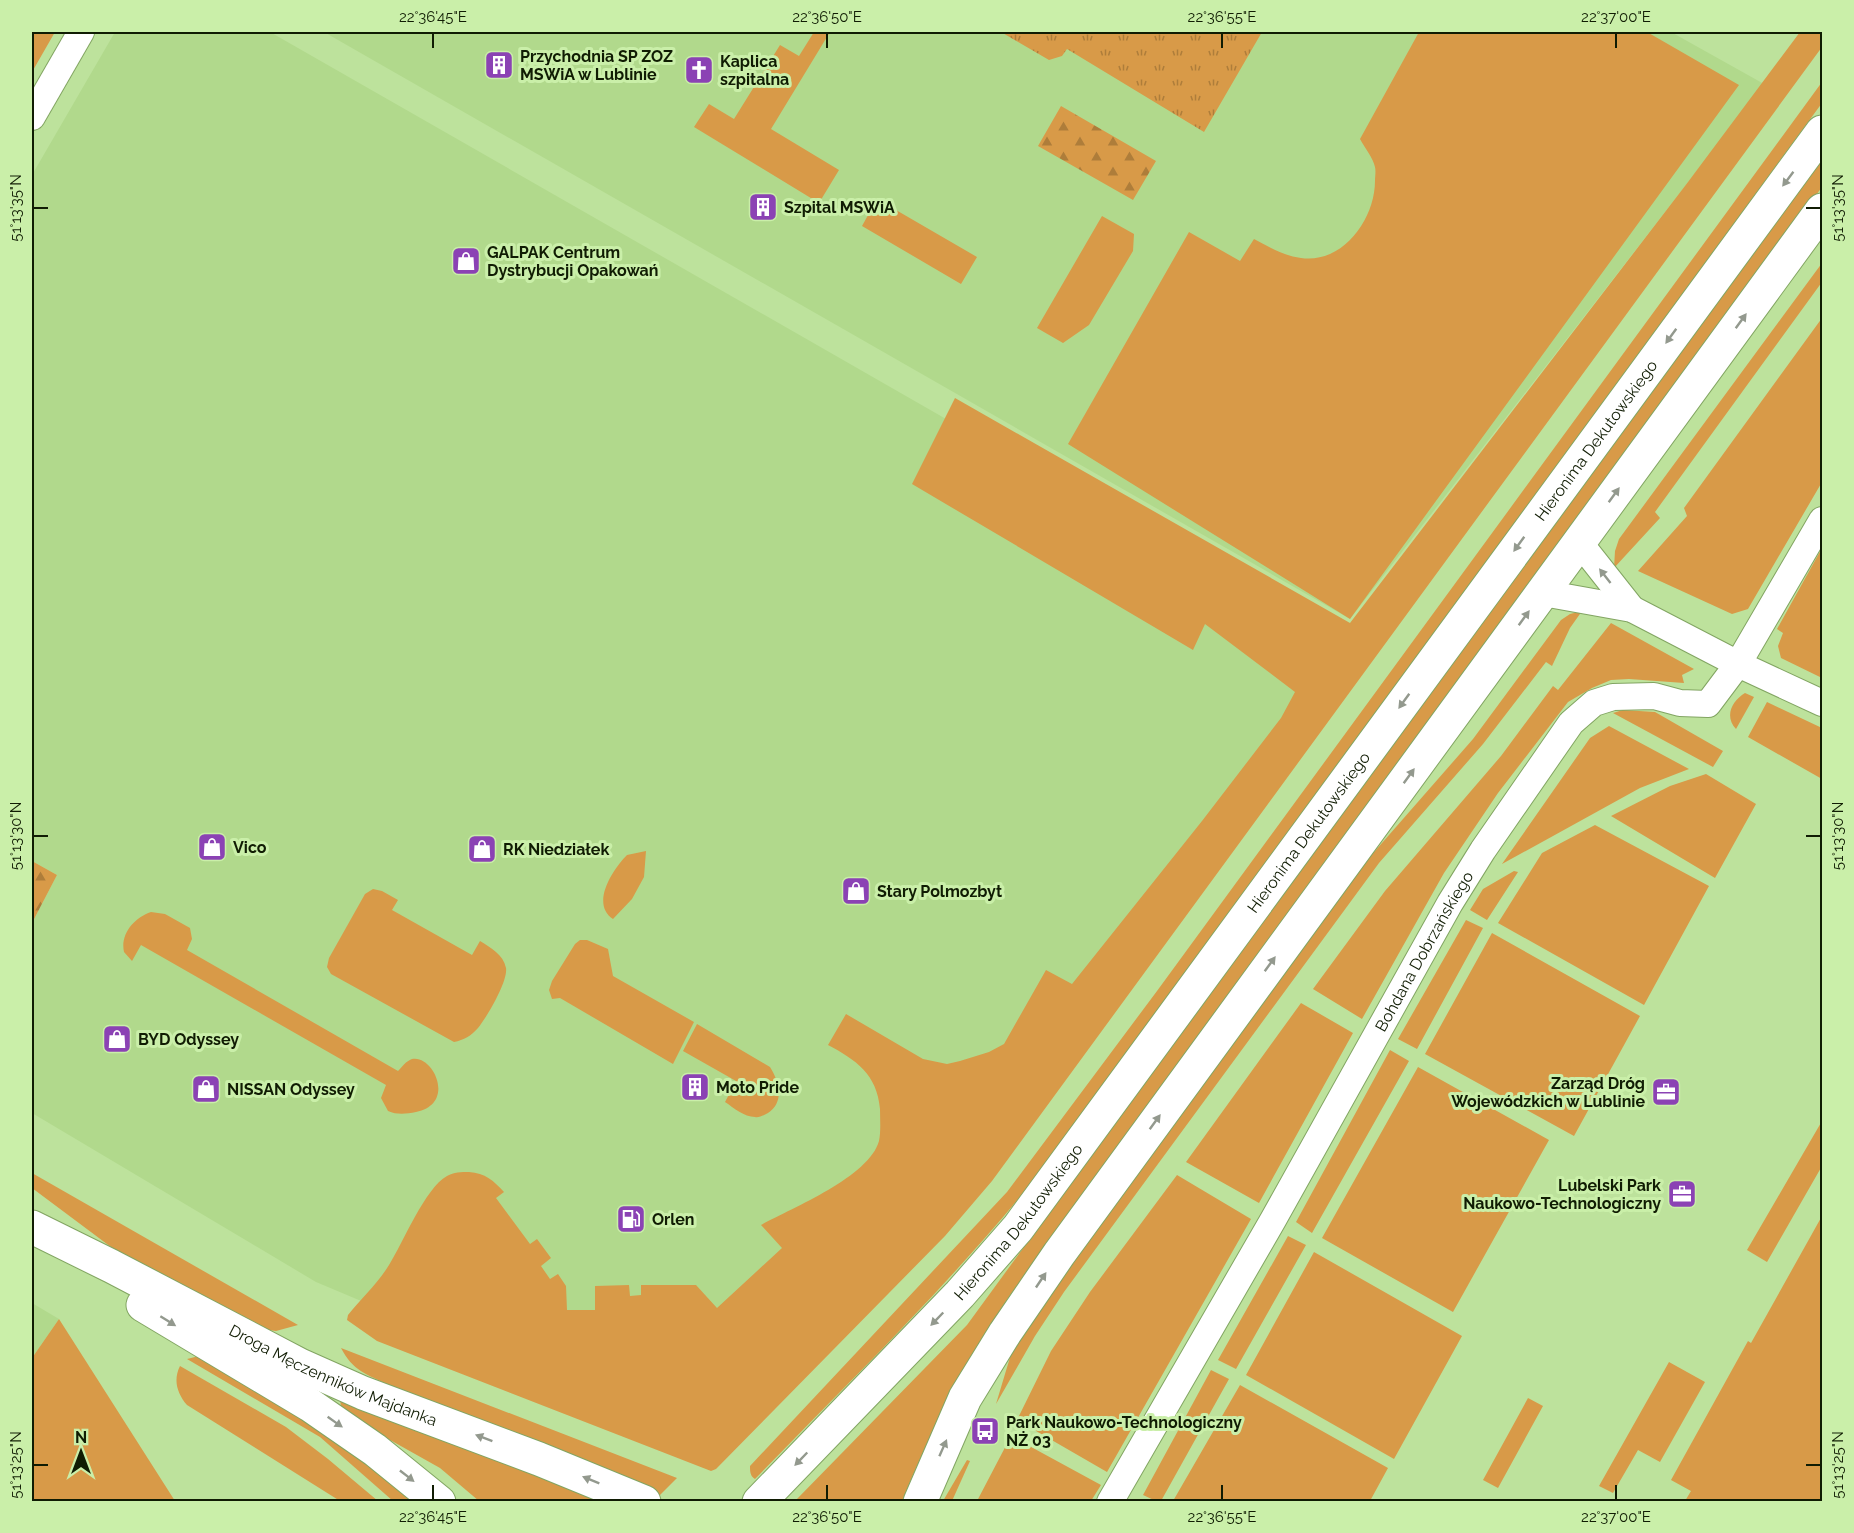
<svg xmlns="http://www.w3.org/2000/svg" width="1854" height="1533" viewBox="0 0 1854 1533" font-family="Raleway,sans-serif">
	<style>
		.built { fill: #b1d98c }
		.grass { fill: #d89a48 }
		.forest { fill: url(#forest-firs) }
		.park { fill: url(#park-tufts) }
		.lines { fill: none; stroke-linecap: round; stroke-linejoin: round }
		.street-casing { stroke: #82a562; stroke-width: 28 }
		.secondary-casing { stroke: #82a562; stroke-width: 35 }
		.street { stroke: #fff; stroke-width: 26 }
		.secondary { stroke: #fff; stroke-width: 33 }
		.oneway { fill: #93998e }
		.ticks { fill: none; stroke: #101c03; stroke-width: 2 }
		.labels { text-anchor: middle; stroke-width: 6; stroke-linejoin: round; paint-order: stroke }
		.poi-label { font-size: 16px; font-weight: bold; fill: #101c03; stroke: #caefa9; text-anchor: start }
		.street-label { font-size: 16px; fill: #101c03; stroke: #caefa9 }
		.neatline { fill: none; stroke: #101c03; stroke-width: 2 }
		.ticks-label { font-size: 15px; text-anchor: middle; fill: #101c03 }
	</style>
	<defs>
		<pattern id="forest-firs" width="22" height="20" patternUnits="userSpaceOnUse" patternTransform="scale(1.5)"><rect width="22" height="20" fill="#d89a48"/><path d="M5 1l3.5 6h-7zM16 11l3.5 6h-7z" fill="#ae7d3a"/></pattern>
		<pattern id="park-tufts" width="24" height="20" patternUnits="userSpaceOnUse" patternTransform="scale(1.5)"><rect width="24" height="20" fill="#d89a48"/><path d="M3 7l-1-3M5 7V3M7 7l1-3M15 17l-1-3M17 17v-4M19 17l1-3" fill="none" stroke="#ae7d3a"/></pattern>
	</defs>
	<rect width="100%" height="100%" fill="#bde29c"/>
	<path class="built" d="M115,32H270L1334,641L1242,793L706,1446L316,1282L32,1113V923L57,875L32,861V175Z
		M324,32H1671L1764,84L1350,619Z
		M32,1303L59,1319L32,1358Z"/>
	<path class="grass" d="M32,32H55L32,72Z
		M814,32H830L771,129L839,170L819,203L694,127L709,104L734,119L780,45L799,56Z
		M1419,32H1647L1739,85L1350,619L1068,444L1189,232L1240,261L1254,239C1269,247 1284,256 1301,258C1343,264 1375,219 1375,181C1375,177 1376,171 1375,167C1373,158 1365,148 1360,139Z
		M1800,32H1822V47L992,1181L945,1236L716,1469L711,1471L377,1341L347,1320L348,1315C361,1299 378,1283 389,1265C403,1243 425,1188 447,1176C454,1172 461,1172 469,1172C485,1173 494,1181 504,1192L496,1198L530,1244L537,1239L551,1258L541,1266L550,1279L558,1274L566,1286L567,1310H595V1286L629,1285L630,1296L641,1295V1285H696L717,1308L782,1248L761,1225C792,1208 869,1177 879,1141C881,1131 880,1120 880,1109C877,1074 856,1060 828,1045L846,1014L923,1059L947,1064L960,1061L989,1052L1004,1044L1046,970L1072,984L1202,821L1281,718L1295,692L1205,624L1193,650L912,484L955,398L1350,623L1688,182Z
		M1822,82V103L1033,1181C948,1286 850,1381 755,1479C750,1476 750,1471 750,1466L1007,1192L1157,991Z
		M1822,154V187L1008,1298C965,1362 931,1431 902,1501L796,1500L967,1325Z
		M877,199L977,257L961,284L862,226Z
		M1102,216L1134,234L1133,251L1089,325L1063,343L1037,328Z
		M1822,263V282L1655,512L1660,518L1614,568L1615,551L1619,539Z
		M1822,318V482L1748,609L1732,614L1638,571L1687,516L1684,508Z
		M1822,548V678L1781,658L1778,646L1783,633L1777,629Z
		M1582,611L1570,628L1552,666L1546,662L1483,744L1379,863L1064,1292L1035,1336L996,1404L1011,1354L1036,1314L1361,867L1473,739L1561,620L1570,614Z
		M1611,623L1694,669L1682,675L1684,683L1629,679L1611,680L1592,688L1568,702L1498,793L1444,873L1362,1019L1313,989L1385,891L1501,756L1553,686L1558,690Z
		M1745,693L1754,697L1736,729C1724,716 1732,701 1745,693Z
		M1767,702L1822,728V779L1748,737Z
		M1623,710L1655,712L1723,751L1713,767L1613,713Z
		M1609,726L1689,769L1640,788L1502,864L1590,738Z
		M1706,774L1756,804L1715,878L1611,816L1670,786Z
		M1595,825L1709,886L1644,1005L1498,923L1542,853Z
		M646,851L644,877L632,899L613,919C590,904 613,869 627,855Z
		M1514,871L1518,872L1487,920L1470,910L1483,889Z
		M373,889L382,891L398,900L392,910L472,955L480,941C491,948 503,954 506,968C508,981 487,1017 478,1028C471,1036 464,1040 454,1042L331,974L327,967L329,958L365,894Z
		M151,912L165,914L190,928L192,939L187,950L398,1071C402,1067 406,1061 412,1059C433,1054 457,1104 416,1112C406,1114 397,1115 388,1111L381,1098L386,1085L141,945L132,961L124,952C120,934 134,918 151,912Z
		M1466,920L1483,928L1417,1049L1398,1039Z
		M1492,933L1640,1016L1574,1136L1425,1054Z
		M580,940H587L608,949L613,976L694,1022L673,1064L560,998L552,999L549,990L552,981L575,944Z
		M1301,1003L1353,1033L1259,1203L1186,1162Z
		M697,1024L770,1067C779,1081 785,1102 768,1113C764,1115 759,1118 755,1117C744,1117 734,1108 725,1102L736,1081L683,1051Z
		M1390,1050L1409,1061L1312,1233L1296,1222Z
		M1418,1067L1549,1140L1453,1312L1322,1238Z
		M1822,1121V1166L1767,1262L1747,1250Z
		M32,1173L298,1325L276,1331L261,1329L237,1319L111,1247L32,1188Z
		M1177,1175L1251,1219L1107,1472L1017,1420L1051,1351L1090,1292Z
		M1822,1216V1501H1685L1691,1491L1671,1480L1748,1341L1751,1343Z
		M1288,1236L1306,1245L1236,1369L1218,1360Z
		M1314,1252L1462,1336L1394,1459L1246,1375Z
		M59,1319L175,1501H32V1358Z
		M341,1348L677,1478L658,1497L389,1385C366,1374 353,1371 341,1348Z
		M199,1356L211,1358L356,1453L412,1501H393L320,1437L187,1359Z
		M1669,1362L1705,1382L1660,1462L1638,1450L1613,1493L1599,1486Z
		M180,1366L286,1427L328,1459L378,1501H340L187,1405C177,1393 173,1380 180,1366Z
		M1211,1370L1229,1379L1161,1501H1156L1143,1495Z
		M1240,1385L1388,1468L1370,1501H1173Z
		M339,1393L611,1501H479L440,1468L342,1413Z
		M1528,1398L1543,1406L1498,1488L1483,1480Z
		M1011,1436L1101,1485L1091,1501H977Z
		M967,1460L970,1461L952,1501H943Z"/>
	<path class="forest" d="M1061,106L1156,161L1133,200L1038,146Z
		M32,861L57,875L32,923Z"/>
	<path class="park" d="M1001,32H1262L1204,132L1067,49L1062,56L1049,60Z"/>
	<g class="lines">
		<g class="street-casing">
			<g id="street">
				<path d="M32,117L81,32"/>
				<path d="M1579,542L1632,609"/>
				<path d="M1543,593L1632,609L1738,664L1822,703"/>
				<path id="s1" d="M1110,1502L1273,1220L1450,903L1483,850L1571,723L1594,703L1613,697L1654,696L1680,703L1708,704L1738,664L1822,520"/>
			</g>
		</g>
		<g class="secondary-casing">
			<g id="secondary">
				<path id="s2" d="M32,1227L111,1266L300,1365L363,1393L539,1459L644,1502"/>
				<path d="M143,1305L310,1405L375,1450L439,1502"/>
				<path id="s3" d="M759,1502L960,1294L1018,1228L1822,132"/>
				<path d="M920,1502L965,1398L1005,1333L1059,1254L1822,210"/>
			</g>
		</g>
		<use href="#street" class="street"/>
		<use href="#secondary" class="secondary"/>
	</g>
	<defs><path id="oneway-solid" d="M-6-.8H1V-3.2L6.5 0L1 3.2V.8H-6Z" transform="scale(1.5)"/></defs>
	<g class="oneway">
		<use href="#oneway-solid" transform="translate(1788 179) rotate(127)"/>
		<use href="#oneway-solid" transform="translate(1741 321) rotate(-54)"/>
		<use href="#oneway-solid" transform="translate(1671 336) rotate(126)"/>
		<use href="#oneway-solid" transform="translate(1614 495) rotate(-54)"/>
		<use href="#oneway-solid" transform="translate(1519 544) rotate(126)"/>
		<use href="#oneway-solid" transform="translate(1605 576) rotate(-128)"/>
		<use href="#oneway-solid" transform="translate(1524 618) rotate(-54)"/>
		<use href="#oneway-solid" transform="translate(1404 701) rotate(126)"/>
		<use href="#oneway-solid" transform="translate(1409 776) rotate(-54)"/>
		<use href="#oneway-solid" transform="translate(1270 964) rotate(-54)"/>
		<use href="#oneway-solid" transform="translate(1155 1122) rotate(-54)"/>
		<use href="#oneway-solid" transform="translate(1041 1280) rotate(-56)"/>
		<use href="#oneway-solid" transform="translate(937 1319) rotate(134)"/>
		<use href="#oneway-solid" transform="translate(168 1321) rotate(32)"/>
		<use href="#oneway-solid" transform="translate(335 1422) rotate(35)"/>
		<use href="#oneway-solid" transform="translate(484 1438) rotate(-159)"/>
		<use href="#oneway-solid" transform="translate(943 1448) rotate(-66)"/>
		<use href="#oneway-solid" transform="translate(801 1459) rotate(134)"/>
		<use href="#oneway-solid" transform="translate(407 1476) rotate(38)"/>
		<use href="#oneway-solid" transform="translate(591 1480) rotate(-158)"/>
	</g>
	<path class="ticks" d="M433,33V48M827,33V48M1222,33V48M1616,33V48M33,208H48M1806,208H1821M33,836H48M1806,836H1821M33,1465H48M1806,1465H1821M433,1485V1500M827,1485V1500M1222,1485V1500M1616,1485V1500"/>
	<defs>
		<g id="building-square" transform="scale(1.5)"><rect x="-9" y="-9" width="18" height="18" rx="4" fill="#8b42b4" stroke="#caefa9"/><path d="M-4-6H4V6H1V3H-1V6H-4ZM-2.5-4.3h1.7v1.8h-1.7ZM.8-4.3h1.7v1.8H.8ZM-2.5-1h1.7V.8h-1.7ZM.8-1h1.7V.8H.8Z" fill="#fff"/></g>
		<g id="church-square" transform="scale(1.5)"><rect x="-9" y="-9" width="18" height="18" rx="4" fill="#8b42b4" stroke="#caefa9"/><path d="M-1.2-6h2.4v3.5h3.3v2.4h-3.3V6h-2.4V-.1h-3.3v-2.4h3.3Z" fill="#fff"/></g>
		<g id="shop-square" transform="scale(1.5)"><rect x="-9" y="-9" width="18" height="18" rx="4" fill="#8b42b4" stroke="#caefa9"/><path d="M-5-2.5h2.3a2.7 3.5 0 0 1 5.4 0H5L5.5 6h-11ZM-1.5-2.5h3a1.5 2.3 0 0 0-3 0Z" fill="#fff"/></g>
		<g id="office-square" transform="scale(1.5)"><rect x="-9" y="-9" width="18" height="18" rx="4" fill="#8b42b4" stroke="#caefa9"/><path d="M-6-3h4V-5.5h4V-3h4V5H-6ZM-1-4.5V-3h2v-1.5ZM-6 0V1H6V0Z" fill="#fff"/></g>
		<g id="fuel-square" transform="scale(1.5)"><rect x="-9" y="-9" width="18" height="18" rx="4" fill="#8b42b4" stroke="#caefa9"/><path d="M-5.5-6h7V0h2V4h1.3V-2.5L3-4.5l.8-.8L6-3V5H2.5V1h-1V6h-7ZM-4.2-4.7v3.2H.2V-4.7Z" fill="#fff"/></g>
		<g id="bus-square" transform="scale(1.5)"><rect x="-9" y="-9" width="18" height="18" rx="4" fill="#8b42b4" stroke="#caefa9"/><path d="M-5-6H5V4H4V6H2V4H-2V6H-4V4H-5ZM-3.5-4V0h7V-4ZM-3.5 1.2v1.5H-2V1.2ZM2 1.2v1.5H3.5V1.2Z" fill="#fff"/></g>
	</defs>
	<g fill-rule="evenodd">
		<use href="#building-square" x="499" y="65"/>
		<use href="#church-square" x="699" y="70"/>
		<use href="#building-square" x="763" y="207"/>
		<use href="#shop-square" x="466" y="261"/>
		<use href="#shop-square" x="212" y="847"/>
		<use href="#shop-square" x="482" y="849"/>
		<use href="#shop-square" x="856" y="891"/>
		<use href="#shop-square" x="117" y="1039"/>
		<use href="#building-square" x="695" y="1087"/>
		<use href="#shop-square" x="206" y="1089"/>
		<use href="#office-square" x="1666" y="1092"/>
		<use href="#office-square" x="1682" y="1194"/>
		<use href="#fuel-square" x="631" y="1219"/>
		<use href="#bus-square" x="985" y="1431"/>
	</g>
	<g class="labels">
		<g class="poi-label">
			<text x="520" y="62">Przychodnia SP ZOZ<tspan x="520" dy="18">MSWiA w Lublinie</tspan></text>
			<text x="720" y="67">Kaplica<tspan x="720" dy="18">szpitalna</tspan></text>
			<text x="784" y="213">Szpital MSWiA</text>
			<text x="487" y="258">GALPAK Centrum<tspan x="487" dy="18">Dystrybucji Opakowań</tspan></text>
			<text x="233" y="853">Vico</text>
			<text x="503" y="855">RK Niedziałek</text>
			<text x="877" y="897">Stary Polmozbyt</text>
			<text x="138" y="1045">BYD Odyssey</text>
			<text x="1645" y="1089" text-anchor="end">Zarząd Dróg<tspan x="1645" dy="18">Wojewódzkich w Lublinie</tspan></text>
			<text x="716" y="1093">Moto Pride</text>
			<text x="227" y="1095">NISSAN Odyssey</text>
			<text x="1661" y="1191" text-anchor="end">Lubelski Park<tspan x="1661" dy="18">Naukowo-Technologiczny</tspan></text>
			<text x="652" y="1225">Orlen</text>
			<text x="1006" y="1428">Park Naukowo-Technologiczny<tspan x="1006" dy="18">NŻ 03</tspan></text>
		</g>
		<g class="street-label">
			<text dy="6" stroke="none"><textPath href="#s3" startOffset="1354">Hieronima Dekutowskiego</textPath></text>
			<text dy="6" stroke="none"><textPath href="#s3" startOffset="868">Hieronima Dekutowskiego</textPath></text>
			<text dy="6" stroke="none"><textPath href="#s1" startOffset="634">Bohdana Dobrzańskiego</textPath></text>
			<text dy="6" stroke="none"><textPath href="#s3" startOffset="382">Hieronima Dekutowskiego</textPath></text>
			<text dy="6" stroke="none"><textPath href="#s2" startOffset="336">Droga Męczenników Majdanka</textPath></text>
		</g>
	</g>
	<rect width="1854" height="1533" fill="none" stroke="#caefa9" stroke-width="66"/>
	<g transform="translate(81 1452)" stroke="#caefa9" stroke-width="4.5" paint-order="stroke">
	<path d="M0-4.5L10 22L0 15L-10 22Z" fill="#101c03"/>
	<text y="-9" font-size="16" font-weight="bold" text-anchor="middle" fill="#101c03">N</text>
	</g>
	<rect x="33" y="33" width="1788" height="1467" class="neatline"/>
	<g class="ticks-label">
		<text x="433" y="22">22°36'45"E</text>
		<text x="827" y="22">22°36'50"E</text>
		<text x="1222" y="22">22°36'55"E</text>
		<text x="1616" y="22">22°37'00"E</text>
		<text transform="translate(16 208) rotate(-90)" y="5">51°13'35"N</text>
		<text transform="translate(1838 208) rotate(-90)" y="5">51°13'35"N</text>
		<text transform="translate(16 836) rotate(-90)" y="5">51°13'30"N</text>
		<text transform="translate(1838 836) rotate(-90)" y="5">51°13'30"N</text>
		<text transform="translate(16 1465) rotate(-90)" y="5">51°13'25"N</text>
		<text transform="translate(1838 1465) rotate(-90)" y="5">51°13'25"N</text>
		<text x="433" y="1522">22°36'45"E</text>
		<text x="827" y="1522">22°36'50"E</text>
		<text x="1222" y="1522">22°36'55"E</text>
		<text x="1616" y="1522">22°37'00"E</text>
	</g>
</svg>
